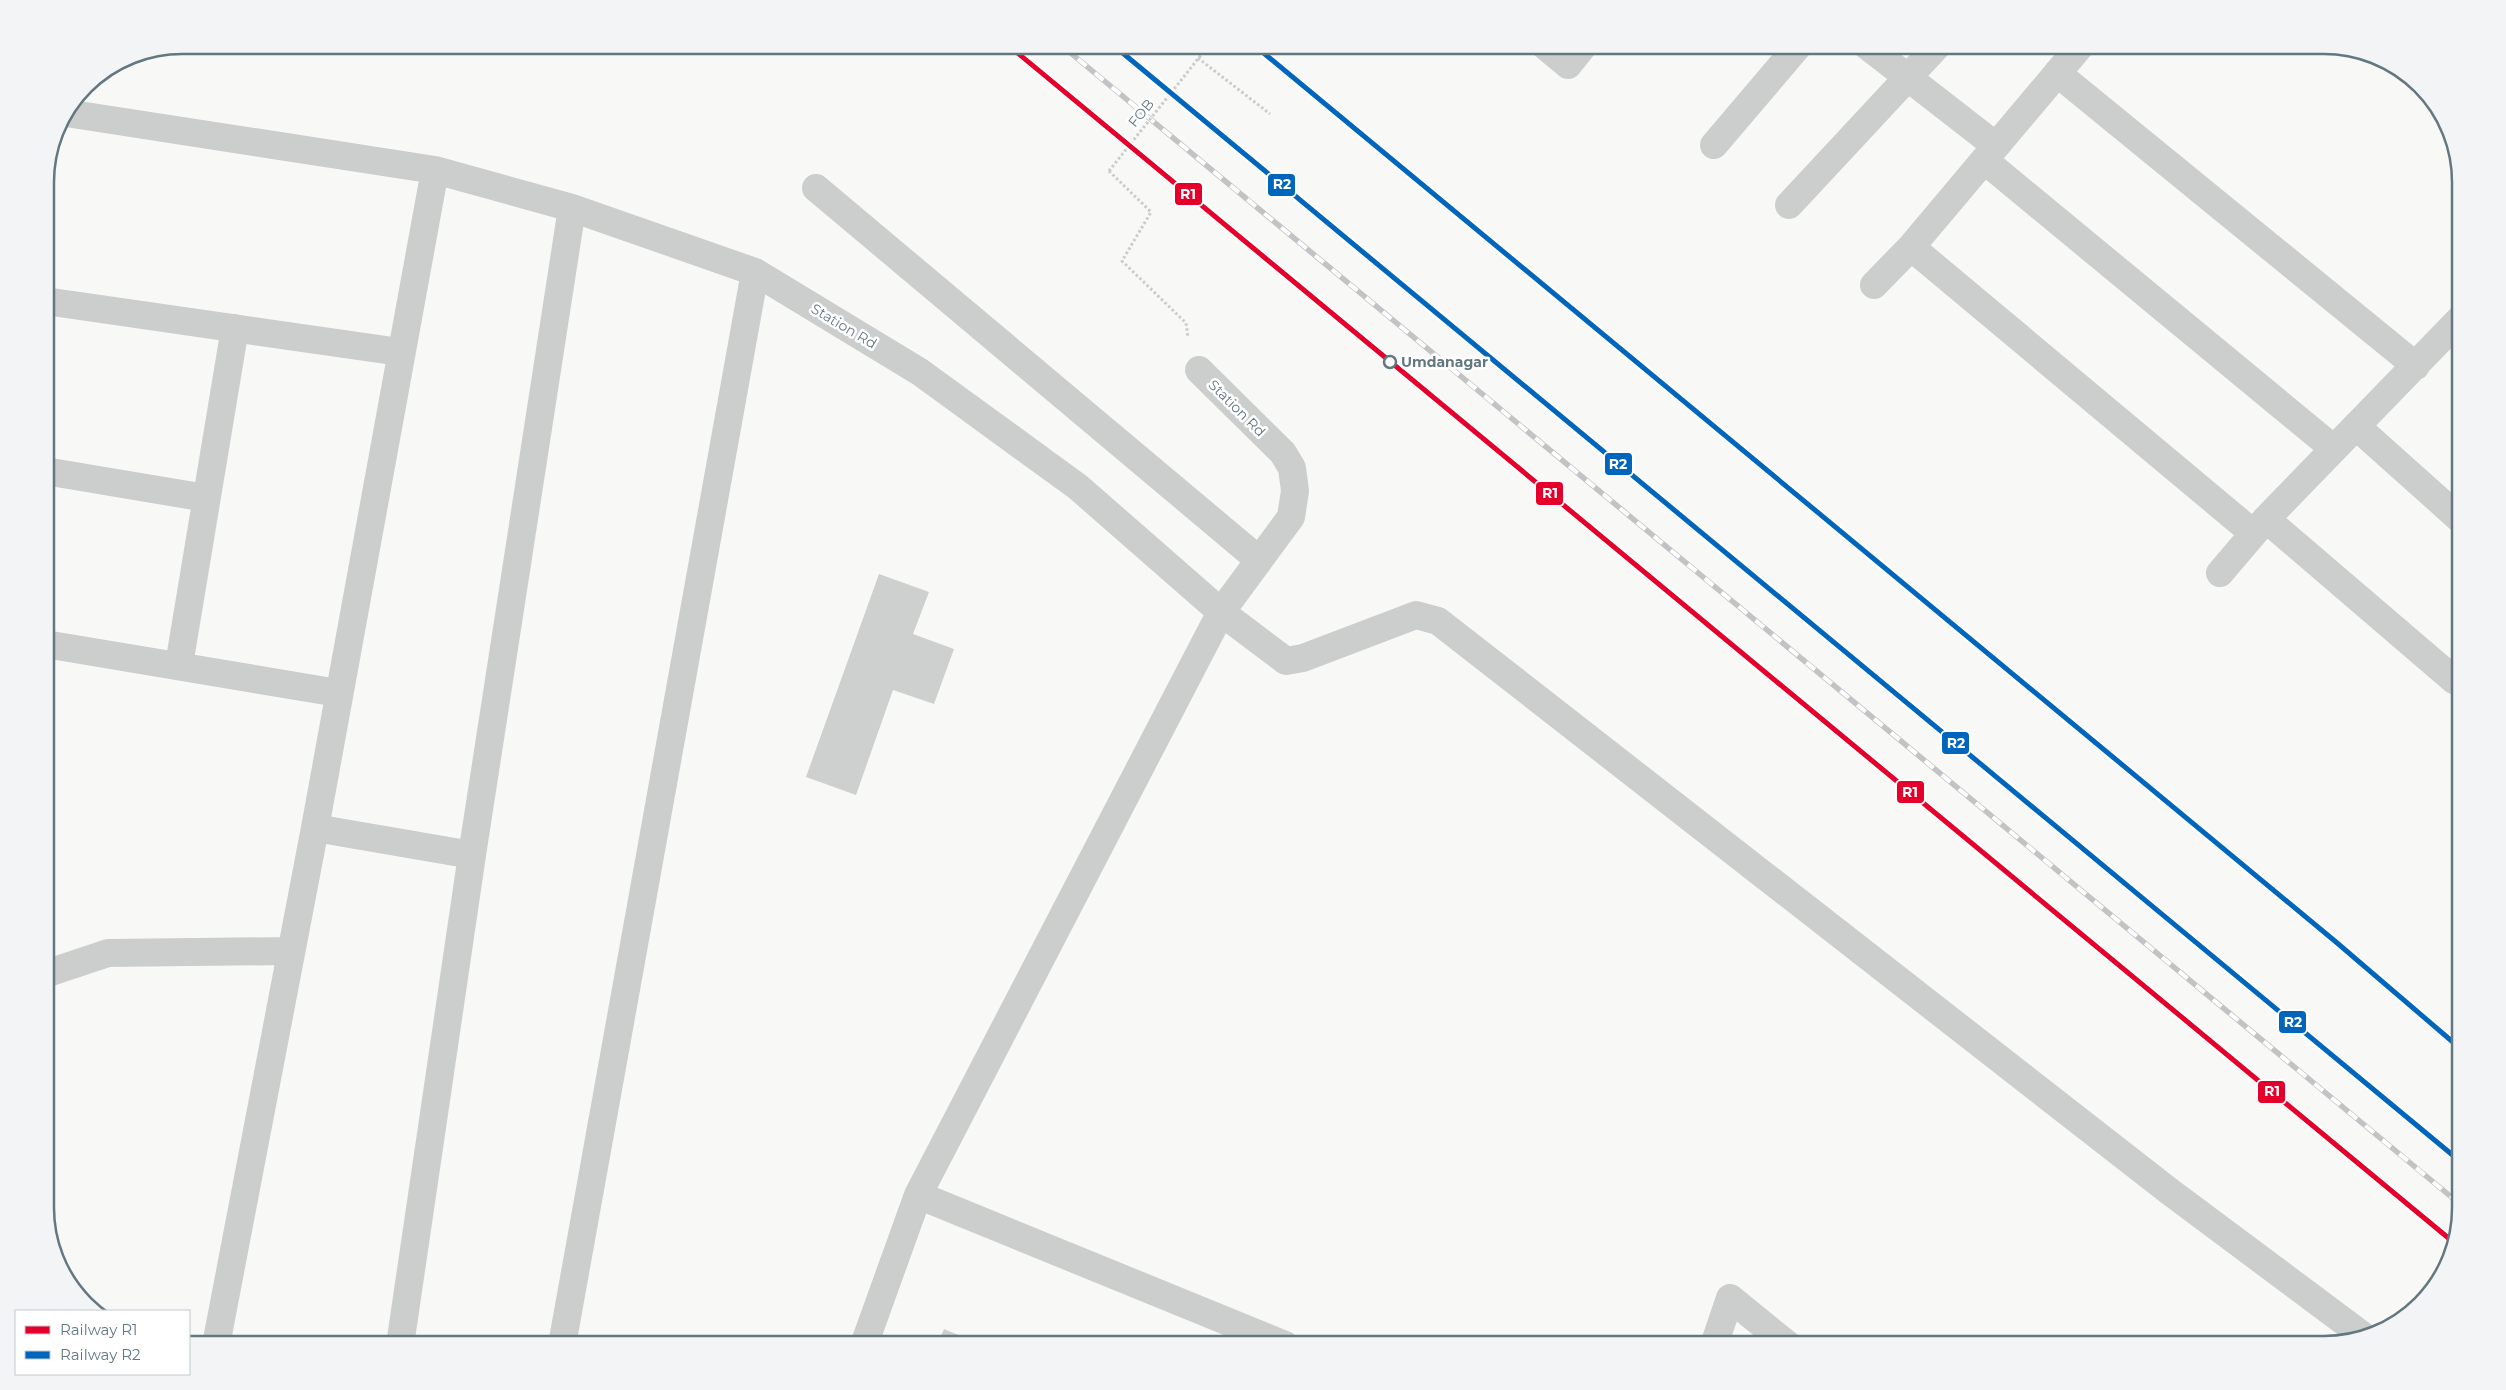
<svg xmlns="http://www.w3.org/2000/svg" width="2506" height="1390" viewBox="0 0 2506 1390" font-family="Montserrat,sans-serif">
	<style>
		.building { fill: #ced0d0 }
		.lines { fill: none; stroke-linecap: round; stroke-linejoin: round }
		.path { stroke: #c9cbcc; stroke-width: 3; stroke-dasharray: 2.5 2.5; stroke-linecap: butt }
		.minor { stroke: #cccece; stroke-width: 28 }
		.rail-casing { stroke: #c2c3c4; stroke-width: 5.5 }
		.rail { stroke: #fff; stroke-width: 4; stroke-dasharray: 11; stroke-linecap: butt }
		.path-bridge { stroke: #c9cbcc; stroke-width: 3; stroke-dasharray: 2.5 2.5; stroke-linecap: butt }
		.rail-1-casing { stroke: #fff; stroke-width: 9 }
		.rail-2-casing { stroke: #fff; stroke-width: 9 }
		.rail-1 { stroke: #e4002b; stroke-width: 5 }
		.rail-2 { stroke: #0065bd; stroke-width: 5 }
		.stop-dot { fill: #fff; stroke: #637781; stroke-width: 2.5 }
		.labels { text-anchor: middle; stroke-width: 5; stroke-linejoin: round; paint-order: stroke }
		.street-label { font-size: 14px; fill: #637781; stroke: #fff }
		.stop-label { font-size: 14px; font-weight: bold; fill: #637781; stroke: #fff; text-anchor: start }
		.rim { fill: none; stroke: #637781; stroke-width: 2.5 }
		.line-badge { stroke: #fff; stroke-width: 2 }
		.badge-label { font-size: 14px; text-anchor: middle; font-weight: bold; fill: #fff }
	</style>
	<rect width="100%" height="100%" fill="#f8f8f7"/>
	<path class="building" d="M879,574L929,592L913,634L954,649L934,704L893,690L856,795L806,777Z
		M944,1329L982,1345H937Z"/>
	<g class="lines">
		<path class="path" d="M1198,58L1270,114
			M1109,171L1151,212L1122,261L1186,323L1188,337"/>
		<path class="minor" d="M1544,45L1568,65L1584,45
			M1866,45L1996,146
			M2057,73L2416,366
			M66,113L435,170L572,208L755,272L920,372L1078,487L1221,612L1291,517L1295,491L1292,468L1283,453L1199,370
			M1714,145L1799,45
			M1984,160L2334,449
			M816,188L1259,560
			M1789,205L1938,45
			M1911,247L2253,533
			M1874,285L1911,247L2081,45
			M45,301L400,352
			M2357,427L2461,520
			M45,471L206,498
			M2266,519L2454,680L2461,673
			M2220,573L2266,519L2461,318
			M45,644L338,693
			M179,665L235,328
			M315,828L472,855
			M45,974L108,953L290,951
			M918,1195L1285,1345
			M216,1345L315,828L435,170
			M400,1345L472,855L572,208
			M562,1345L755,272
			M864,1345L918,1195L1221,612L1286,661L1303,658L1416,615L1438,621L2169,1191L2362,1335
			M1714,1345L1730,1298L1788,1345"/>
		<g class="rail-casing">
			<path id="rail" d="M1008,45L2452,1241
				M1061,45L2461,1205
				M1254,45L2336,942L2461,1049"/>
		</g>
		<use href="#rail" class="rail"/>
		<path class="path-bridge" d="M1109,171L1209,45"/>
		<g class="rail-1-casing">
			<path id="rail-1" d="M1008,45L2452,1241"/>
		</g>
		<g class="rail-2-casing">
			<path id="rail-2" d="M1113,45L2461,1162
				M1254,45L2336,942L2461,1049"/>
		</g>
		<use href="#rail-1" class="rail-1"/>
		<use href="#rail-2" class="rail-2"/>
	</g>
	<circle class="stop-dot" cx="1390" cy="362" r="6"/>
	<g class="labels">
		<g class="street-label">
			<text transform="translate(1141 113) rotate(-51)" y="5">FOB</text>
			<text transform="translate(844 326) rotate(31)" y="5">Station Rd</text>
			<text transform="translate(1237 408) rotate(45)" y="5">Station Rd</text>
		</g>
		<g class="stop-label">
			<text x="1401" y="367">Umdanagar</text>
		</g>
	</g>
	<path d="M0 0H2506V1390H0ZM182 54H2324A128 128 0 0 1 2452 182V1208A128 128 0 0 1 2324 1336H182A128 128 0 0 1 54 1208V182A128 128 0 0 1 182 54Z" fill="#f3f4f5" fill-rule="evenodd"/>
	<path class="rim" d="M182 54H2324A128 128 0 0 1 2452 182V1208A128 128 0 0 1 2324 1336H182A128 128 0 0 1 54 1208V182A128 128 0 0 1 182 54Z"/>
	<g class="line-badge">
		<rect x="1267" y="173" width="29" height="24" rx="5" fill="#0065bd"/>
		<rect x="1174" y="182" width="29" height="24" rx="5" fill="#e4002b"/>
		<rect x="1604" y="452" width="29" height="24" rx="5" fill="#0065bd"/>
		<rect x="1535" y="481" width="29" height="25" rx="5" fill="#e4002b"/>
		<rect x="1941" y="731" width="29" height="24" rx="5" fill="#0065bd"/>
		<rect x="1896" y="780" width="29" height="24" rx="5" fill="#e4002b"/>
		<rect x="2278" y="1010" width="29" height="24" rx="5" fill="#0065bd"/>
		<rect x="2257" y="1080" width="29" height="24" rx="5" fill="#e4002b"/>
	</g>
	<g class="badge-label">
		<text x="1282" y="189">R2</text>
		<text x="1188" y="199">R1</text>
		<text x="1618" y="469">R2</text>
		<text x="1550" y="498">R1</text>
		<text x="1956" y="748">R2</text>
		<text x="1910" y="797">R1</text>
		<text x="2293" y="1027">R2</text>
		<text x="2272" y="1096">R1</text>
	</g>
	<rect x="15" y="1310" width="175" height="65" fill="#ffffff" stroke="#c1c9cd"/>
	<rect x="25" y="1326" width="25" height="8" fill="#e4002b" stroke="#c1c9cd"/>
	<text x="60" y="1335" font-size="15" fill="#637781">Railway R1</text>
	<rect x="25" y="1351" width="25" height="8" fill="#0065bd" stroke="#c1c9cd"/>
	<text x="60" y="1360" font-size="15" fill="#637781">Railway R2</text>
</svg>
